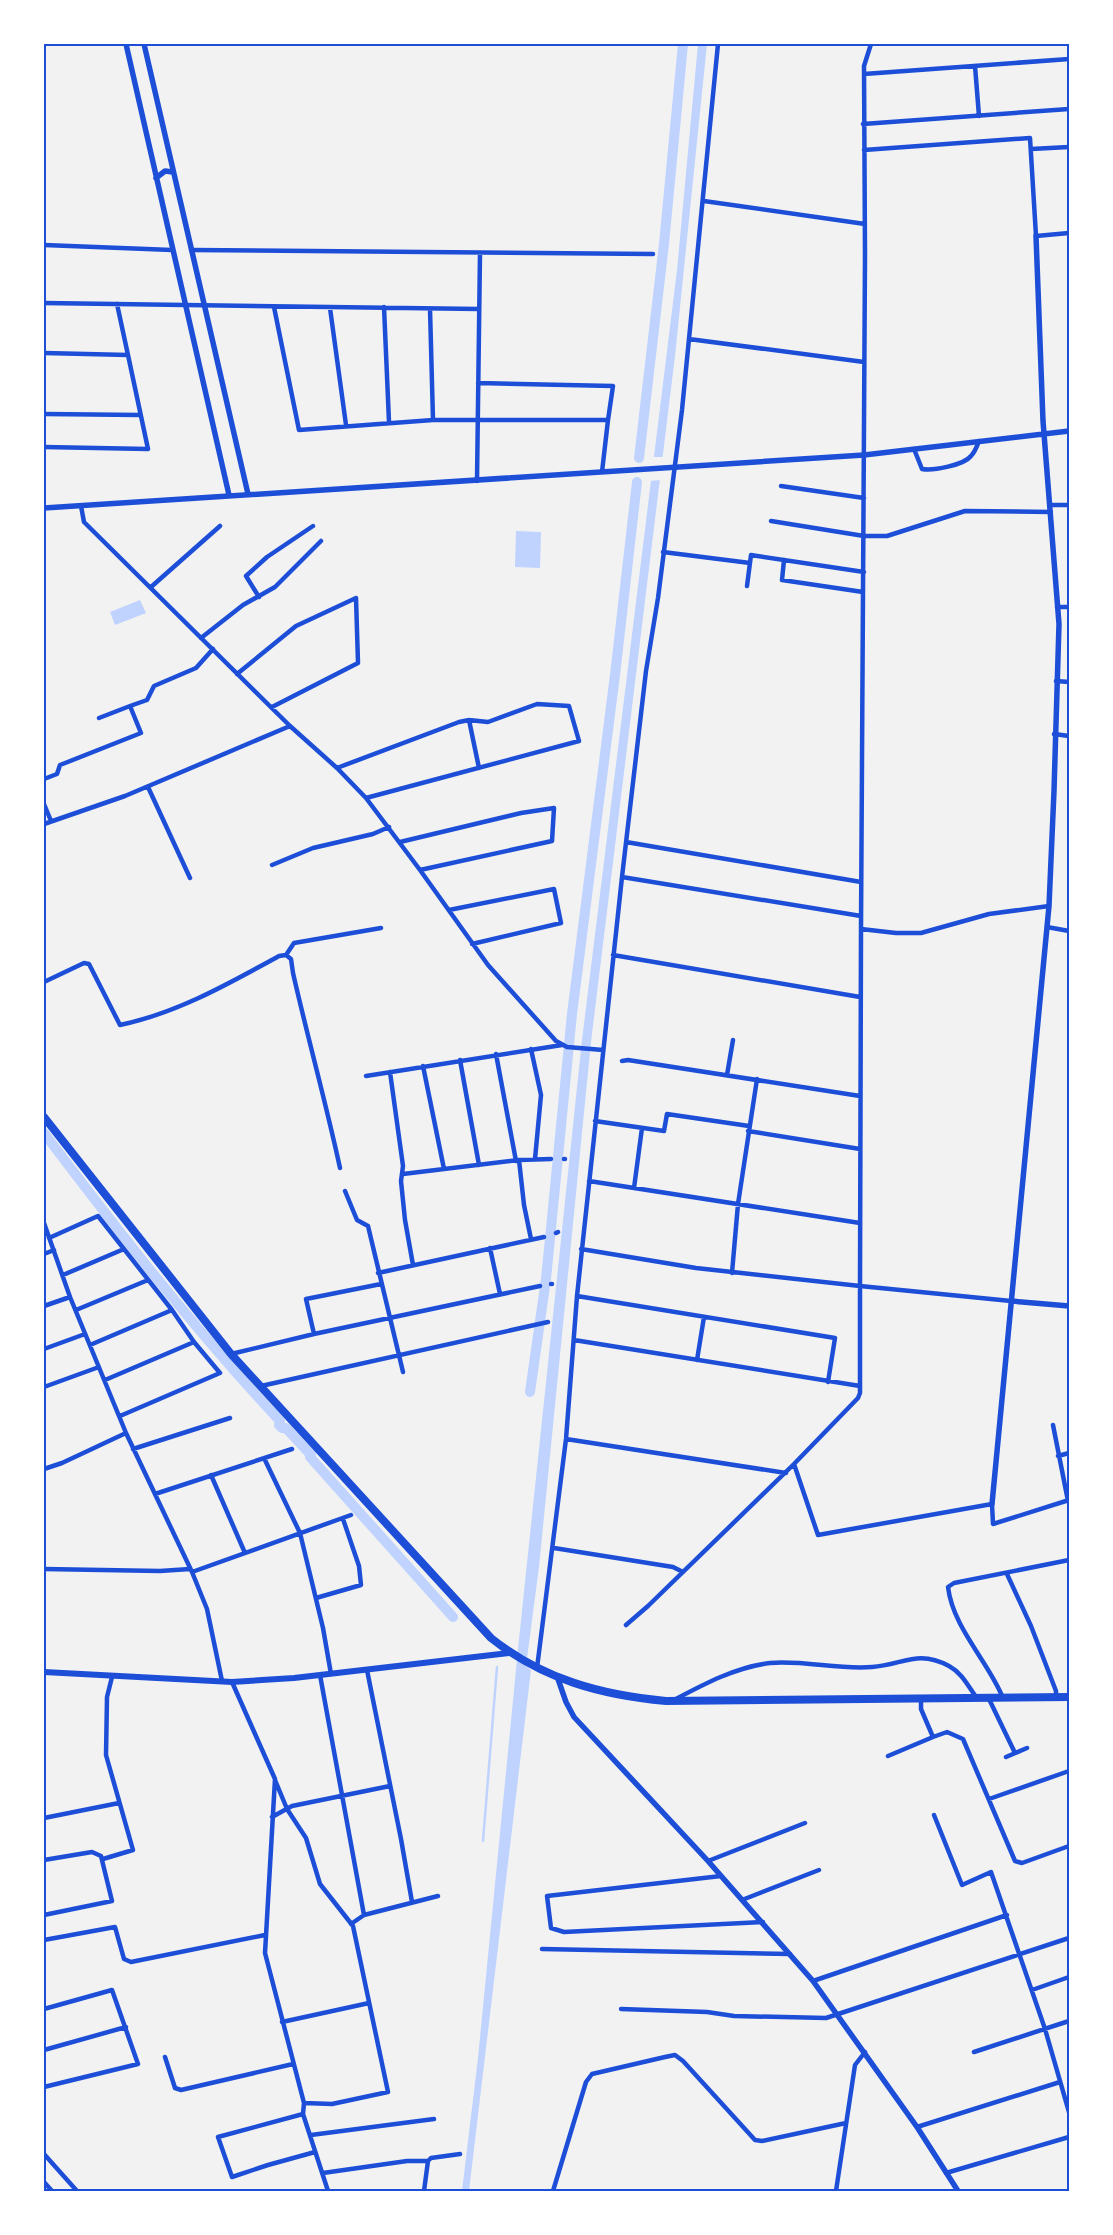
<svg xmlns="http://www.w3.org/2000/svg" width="1113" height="2235" viewBox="0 0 1113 2235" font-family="'PT Serif',serif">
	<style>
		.water { fill: #bfd3fe }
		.pier { fill: #f2f2f2 }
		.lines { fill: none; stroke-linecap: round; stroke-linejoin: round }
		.stream { stroke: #bfd3fe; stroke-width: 2.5 }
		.canal { stroke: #bfd3fe; stroke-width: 10 }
		.minor { stroke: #1d4ed8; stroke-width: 4.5 }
		.tertiary { stroke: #1d4ed8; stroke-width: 5.5 }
		.secondary { stroke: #1d4ed8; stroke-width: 6 }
		.primary { stroke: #1d4ed8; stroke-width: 8 }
		.neatline { fill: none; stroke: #1d4ed8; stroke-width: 2 }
	</style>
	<rect width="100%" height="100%" fill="#f2f2f2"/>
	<path class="water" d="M698,44H707L675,356L591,1042L539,1567L526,1666L531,1670L469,2191H462L478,2058L519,1639L582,1040L677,270Z
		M516,531L541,532L540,568L515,567Z
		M140,600L146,613L115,625L110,612Z"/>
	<path class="pier" d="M651,457H665L662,480L648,481Z"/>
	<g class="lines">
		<path class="stream" d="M483,1841L497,1667"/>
		<path class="canal" d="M639,458L664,244L683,44
			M44,1133C119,1232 195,1330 280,1421L279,1425L282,1428H286L311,1455L310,1457L453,1617
			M530,1392L546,1279L572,1014L615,675L637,482"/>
		<path class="minor" d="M871,44L864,66L865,255L861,929L896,933H921L989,914L1049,906
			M975,66L979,116
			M864,74L1069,59
			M863,124L1069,109
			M1031,149L1069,147
			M864,150L1030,138L1036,236L1069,233
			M704,201L865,224
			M44,245L172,250
			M191,250L653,254
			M44,303L479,309
			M117,304L128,355
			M274,307L299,430L433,420H608L613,386L478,383
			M384,307L389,422
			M330,308L346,425
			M430,309L433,420
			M689,339L864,362
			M44,353L128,355L148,449L44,447
			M44,414L140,415
			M914,449L922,469C933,471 964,465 971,456C975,452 977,446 979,441
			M602,472L608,420
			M477,481L480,253
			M781,486L864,498
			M1051,505H1069
			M81,506L84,522L290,726L337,768L366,798L420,870L488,965L556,1041L567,1047L603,1050
			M771,521L864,536H887L965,511L1051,512
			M663,552L750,563
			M784,560L782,580L863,592
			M747,586L751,555L864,572
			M151,587L220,526
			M259,597L246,576L267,557L313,526
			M1057,607H1069
			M201,638L243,605L275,587L321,541
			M237,674L296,626L356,598L358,663L272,707
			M1056,681L1069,682
			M99,718L130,706
			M469,720L479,768
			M1054,734L1069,736
			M337,768L459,722L469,720L488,722L537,704L569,706L579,741L366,798
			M44,779L57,774L60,765L141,733L130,706L147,700L154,686L196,668L213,649
			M148,787L190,878
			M44,804L51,821
			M44,824L125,796L290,726
			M400,842L521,813L554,808L552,841L420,870
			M626,842L861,882
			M272,865L313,848L373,834L389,827
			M622,877L861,916
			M449,910L554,889L561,923L472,944
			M1047,927L1069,931
			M286,955L294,943L381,928
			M613,955L860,997
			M44,982L84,963L89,964L120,1025C177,1013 228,984 279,956L286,955L291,959L293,973C308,1039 326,1103 340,1168
			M531,1049L541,1095L535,1159
			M496,1054L516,1161
			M460,1060L479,1165
			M622,1061L628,1060L860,1096
			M423,1066L444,1169
			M390,1072L403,1166L401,1181L405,1220L413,1265
			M727,1075L733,1040
			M366,1076L562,1045
			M595,1121L664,1131L667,1114L749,1126
			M748,1131L860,1149
			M564,1159H565
			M519,1160L524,1205L531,1239
			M403,1174L519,1160L551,1159
			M589,1181L860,1223
			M634,1188L642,1128
			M345,1191L357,1220L368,1226L403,1372
			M44,1223L70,1297L126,1433L192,1572L207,1609L222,1681
			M556,1233L558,1232
			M49,1238L98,1216L172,1310L194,1342L220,1373L120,1416
			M490,1248L500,1294
			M581,1249L696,1268L860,1286L861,929
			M44,1254L54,1250
			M378,1273L544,1237
			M732,1273L738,1204L757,1079
			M63,1275L124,1249
			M551,1284H552
			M577,1296L835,1338L828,1382
			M1011,1301L860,1286V1393L858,1398L794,1464L818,1535L992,1504L993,1524L1069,1500
			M44,1306L70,1297
			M76,1310L148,1280
			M314,1334L306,1299L381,1284
			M574,1340L860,1386
			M90,1345L172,1310
			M44,1349L85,1334
			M231,1354L314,1334L540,1286
			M697,1360L704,1317
			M105,1380L194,1342
			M261,1386L548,1322
			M44,1387L99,1367
			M1053,1425L1068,1501
			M566,1439L786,1473
			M133,1449L230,1418
			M1058,1456L1069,1453
			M264,1458L300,1533L323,1628L331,1674
			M44,1469L62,1463L126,1433
			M211,1475L245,1553
			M155,1494L292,1449
			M554,1548L673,1567L683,1572
			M44,1569L160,1571L190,1569
			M192,1572L351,1515
			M1007,1574L1031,1626L1056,1691V1697
			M316,1598L361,1585L359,1566L343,1519
			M626,1625L648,1606L794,1464
			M537,1668L566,1439L577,1296L622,877L646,671L658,598L682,410L718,44
			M367,1670L401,1839L412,1902
			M320,1675L364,1915
			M232,1682L275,1779L265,1953L304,2103L303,2114L328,2191
			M1003,1698C988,1661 953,1628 948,1587L954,1583L1069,1560
			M921,1699V1709L933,1737L947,1732L963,1739L1015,1861L1022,1863L1069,1846
			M989,1699L1015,1753
			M674,1700C704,1684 736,1667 770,1663C804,1660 839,1670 872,1667C903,1665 917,1649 949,1666C962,1673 968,1686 976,1697
			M888,1756L933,1737
			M1006,1757L1027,1748
			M275,1780L287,1809L306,1838L320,1884L353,1926L388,2092L332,2104L304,2103
			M989,1799L1069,1771
			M934,1815L962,1885L991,1872L1045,2029L1069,2112
			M272,1817L292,1806L390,1786
			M44,1818L119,1803
			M103,1859L133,1850L106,1755L107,1697L112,1677
			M44,1860L92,1852L101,1856L112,1901L44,1915
			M708,1861L805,1823
			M721,1876L547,1896L551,1928L564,1932L763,1922
			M742,1900L819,1870
			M351,1924L364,1915L438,1896
			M44,1940L115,1927L124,1959L131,1962L265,1935
			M542,1949L790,1954
			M813,1981L1007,1915
			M1032,1990L1069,1977
			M44,2009L112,1990L138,2064L44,2087
			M621,2009L707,2012L734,2016L826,2018L1069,1938
			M282,2022L369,2003
			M44,2050L126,2027
			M974,2052L1069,2021
			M165,2057L175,2088L181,2090L293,2064
			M303,2114L218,2137L232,2177L268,2165L315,2152
			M917,2127L1060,2082
			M311,2135L434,2119
			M44,2154L77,2191
			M428,2161L431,2158L460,2154
			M323,2173L407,2161H428L424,2191
			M946,2173L1069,2137
			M44,2182L52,2191
			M553,2191L586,2082L592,2074L665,2057L675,2055L683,2061L755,2140L762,2141L846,2123
			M836,2191L855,2065L865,2052"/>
		<path class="tertiary" d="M126,44L229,495
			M144,44L248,494
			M156,178L165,171L173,172
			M44,508L864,455L1069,431
			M1011,1301L1069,1306
			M992,1504L1049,906L1054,791L1059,624L1043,421L1036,236
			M558,1679L566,1702L574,1717L708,1861L813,1981L917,2127L958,2191"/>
		<path class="secondary" d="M44,1672L232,1682L294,1678L509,1653"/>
		<path class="primary" d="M44,1117L231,1354L491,1638C542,1679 601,1695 666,1701L1069,1697"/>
	</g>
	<rect width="1113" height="2235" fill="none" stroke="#ffffff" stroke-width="90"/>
	<rect x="45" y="45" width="1023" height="2145" class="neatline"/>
</svg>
